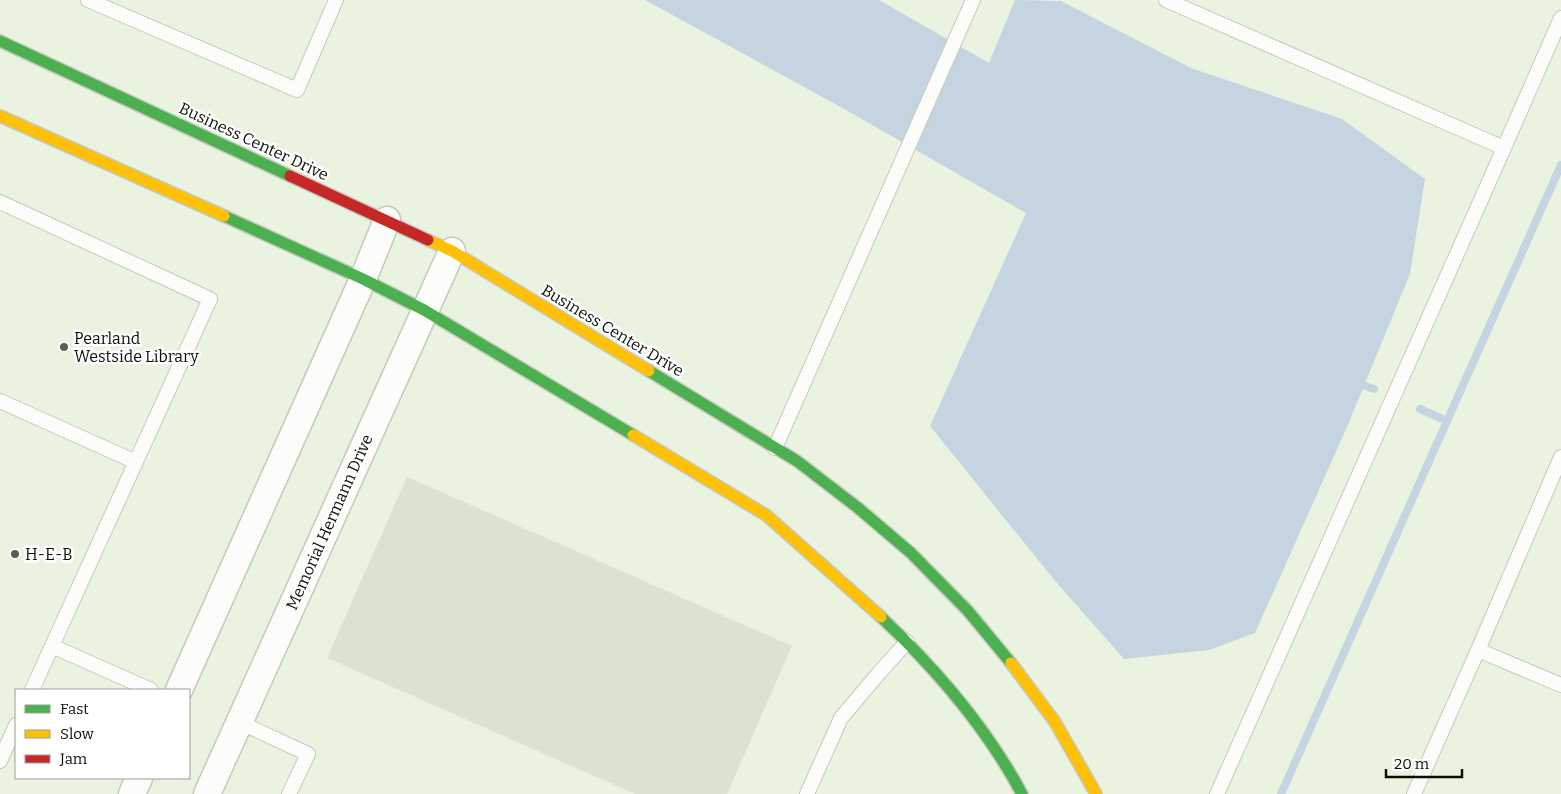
<svg xmlns="http://www.w3.org/2000/svg" width="1561" height="794" viewBox="0 0 1561 794" font-family="Bitter,serif">
	<style>
		.green { fill: #dae3ce }
		.water { fill: #c4d5e1 }
		.lines { fill: none; stroke-linecap: round; stroke-linejoin: round }
		.stream { stroke: #c4d5e1; stroke-width: 8 }
		.lane-casing { stroke: #c4cabc; stroke-width: 16 }
		.street-casing { stroke: #c4cabc; stroke-width: 29 }
		.fast-casing { stroke: #c4cabc; stroke-width: 14 }
		.slow-casing { stroke: #c4cabc; stroke-width: 14 }
		.jam-casing { stroke: #c4cabc; stroke-width: 14 }
		.lane { stroke: #fcfdfa; stroke-width: 14 }
		.street { stroke: #fcfdfa; stroke-width: 26 }
		.fast { stroke: #4caf50; stroke-width: 11 }
		.slow { stroke: #ffc107; stroke-width: 11 }
		.jam { stroke: #c62828; stroke-width: 11 }
		.poi-dot { fill: #595f52; stroke: #fff; stroke-width: 2 }
		.labels { text-anchor: middle; stroke-width: 5; stroke-linejoin: round; paint-order: stroke }
		.street-label { font-size: 16px; fill: #0b1005; stroke: #fff }
		.poi-label { font-size: 16px; fill: #0b1005; stroke: #fff; text-anchor: start }
	</style>
	<rect width="100%" height="100%" fill="#eaf2e0"/>
	<path class="green" d="M407,477L792,646L727,794H635L327,658Z"/>
	<path class="water" d="M645,0H879L989,63L1015,0L1061,1L1191,68L1342,119L1425,179L1410,274L1347,427L1255,633L1209,650L1124,659L1056,582L930,426L1026,213L846,110Z"/>
	<g class="lines">
		<path class="stream" d="M1356,383L1374,389
			M1420,409L1447,421
			M1281,794L1561,165"/>
		<g class="lane-casing">
			<path id="lane" d="M88,0L297,90L336,0
				M1166,0L1504,148L1217,794
				M1504,148L1561,18
				M0,202L210,299L52,646L151,690
				M0,401L136,462
				M775,448L973,0
				M1478,650L1561,457
				M32,690L52,646
				M239,722L308,754L289,794
				M0,761L16,725
				M807,794L841,718L879,673L907,642
				M1414,794L1478,650L1561,685"/>
		</g>
		<g class="street-casing">
			<path id="street" d="M179,690L363,279L387,220
				M132,794L139,778
				M207,794L452,251"/>
		</g>
		<g class="fast-casing">
			<path id="fast" d="M0,41L290,176
				M224,216L363,279L424,310L633,435
				M649,371L797,461L857,507L911,553L968,611L1011,663
				M881,617C935,668 987,728 1022,794"/>
		</g>
		<g class="slow-casing">
			<path id="slow" d="M0,116L224,216
				M428,240L452,251L649,371
				M633,435L766,515L881,617
				M1011,663L1055,722L1096,794"/>
		</g>
		<g class="jam-casing">
			<path id="jam" d="M290,176L428,240"/>
		</g>
		<use href="#lane" class="lane"/>
		<use href="#street" class="street"/>
		<use href="#fast" class="fast"/>
		<use href="#slow" class="slow"/>
		<use href="#jam" class="jam"/>
	</g>
	<g class="poi-dot">
		<circle cx="64" cy="347" r="5"/>
		<circle cx="15" cy="554" r="5"/>
	</g>
	<g class="labels">
		<g class="street-label">
			<text transform="translate(254 141) rotate(25)" y="6">Business Center Drive</text>
			<text transform="translate(613 330) rotate(31)" y="6">Business Center Drive</text>
			<text transform="translate(329 522) rotate(-66)" y="6">Memorial Hermann Drive</text>
		</g>
		<g class="poi-label">
			<text x="74" y="344">Pearland<tspan x="74" dy="18">Westside Library</tspan></text>
			<text x="25" y="560">H-E-B</text>
		</g>
	</g>
	<rect x="15" y="689" width="175" height="90" fill="#ffffff" stroke="#9d9f9b"/>
	<rect x="25" y="705" width="25" height="8" fill="#4caf50" stroke="#9d9f9b"/>
	<text x="60" y="714" font-size="15" fill="#0b1005">Fast</text>
	<rect x="25" y="730" width="25" height="8" fill="#ffc107" stroke="#9d9f9b"/>
	<text x="60" y="739" font-size="15" fill="#0b1005">Slow</text>
	<rect x="25" y="755" width="25" height="8" fill="#c62828" stroke="#9d9f9b"/>
	<text x="60" y="764" font-size="15" fill="#0b1005">Jam</text>
	<path d="M1386 769v8h76v-8" fill="none" stroke="#0b1005" stroke-width="2.5"/>
	<text x="1394" y="769" font-size="15" fill="#0b1005" stroke="#ffffff" stroke-width="4" paint-order="stroke">20 m</text>
</svg>
